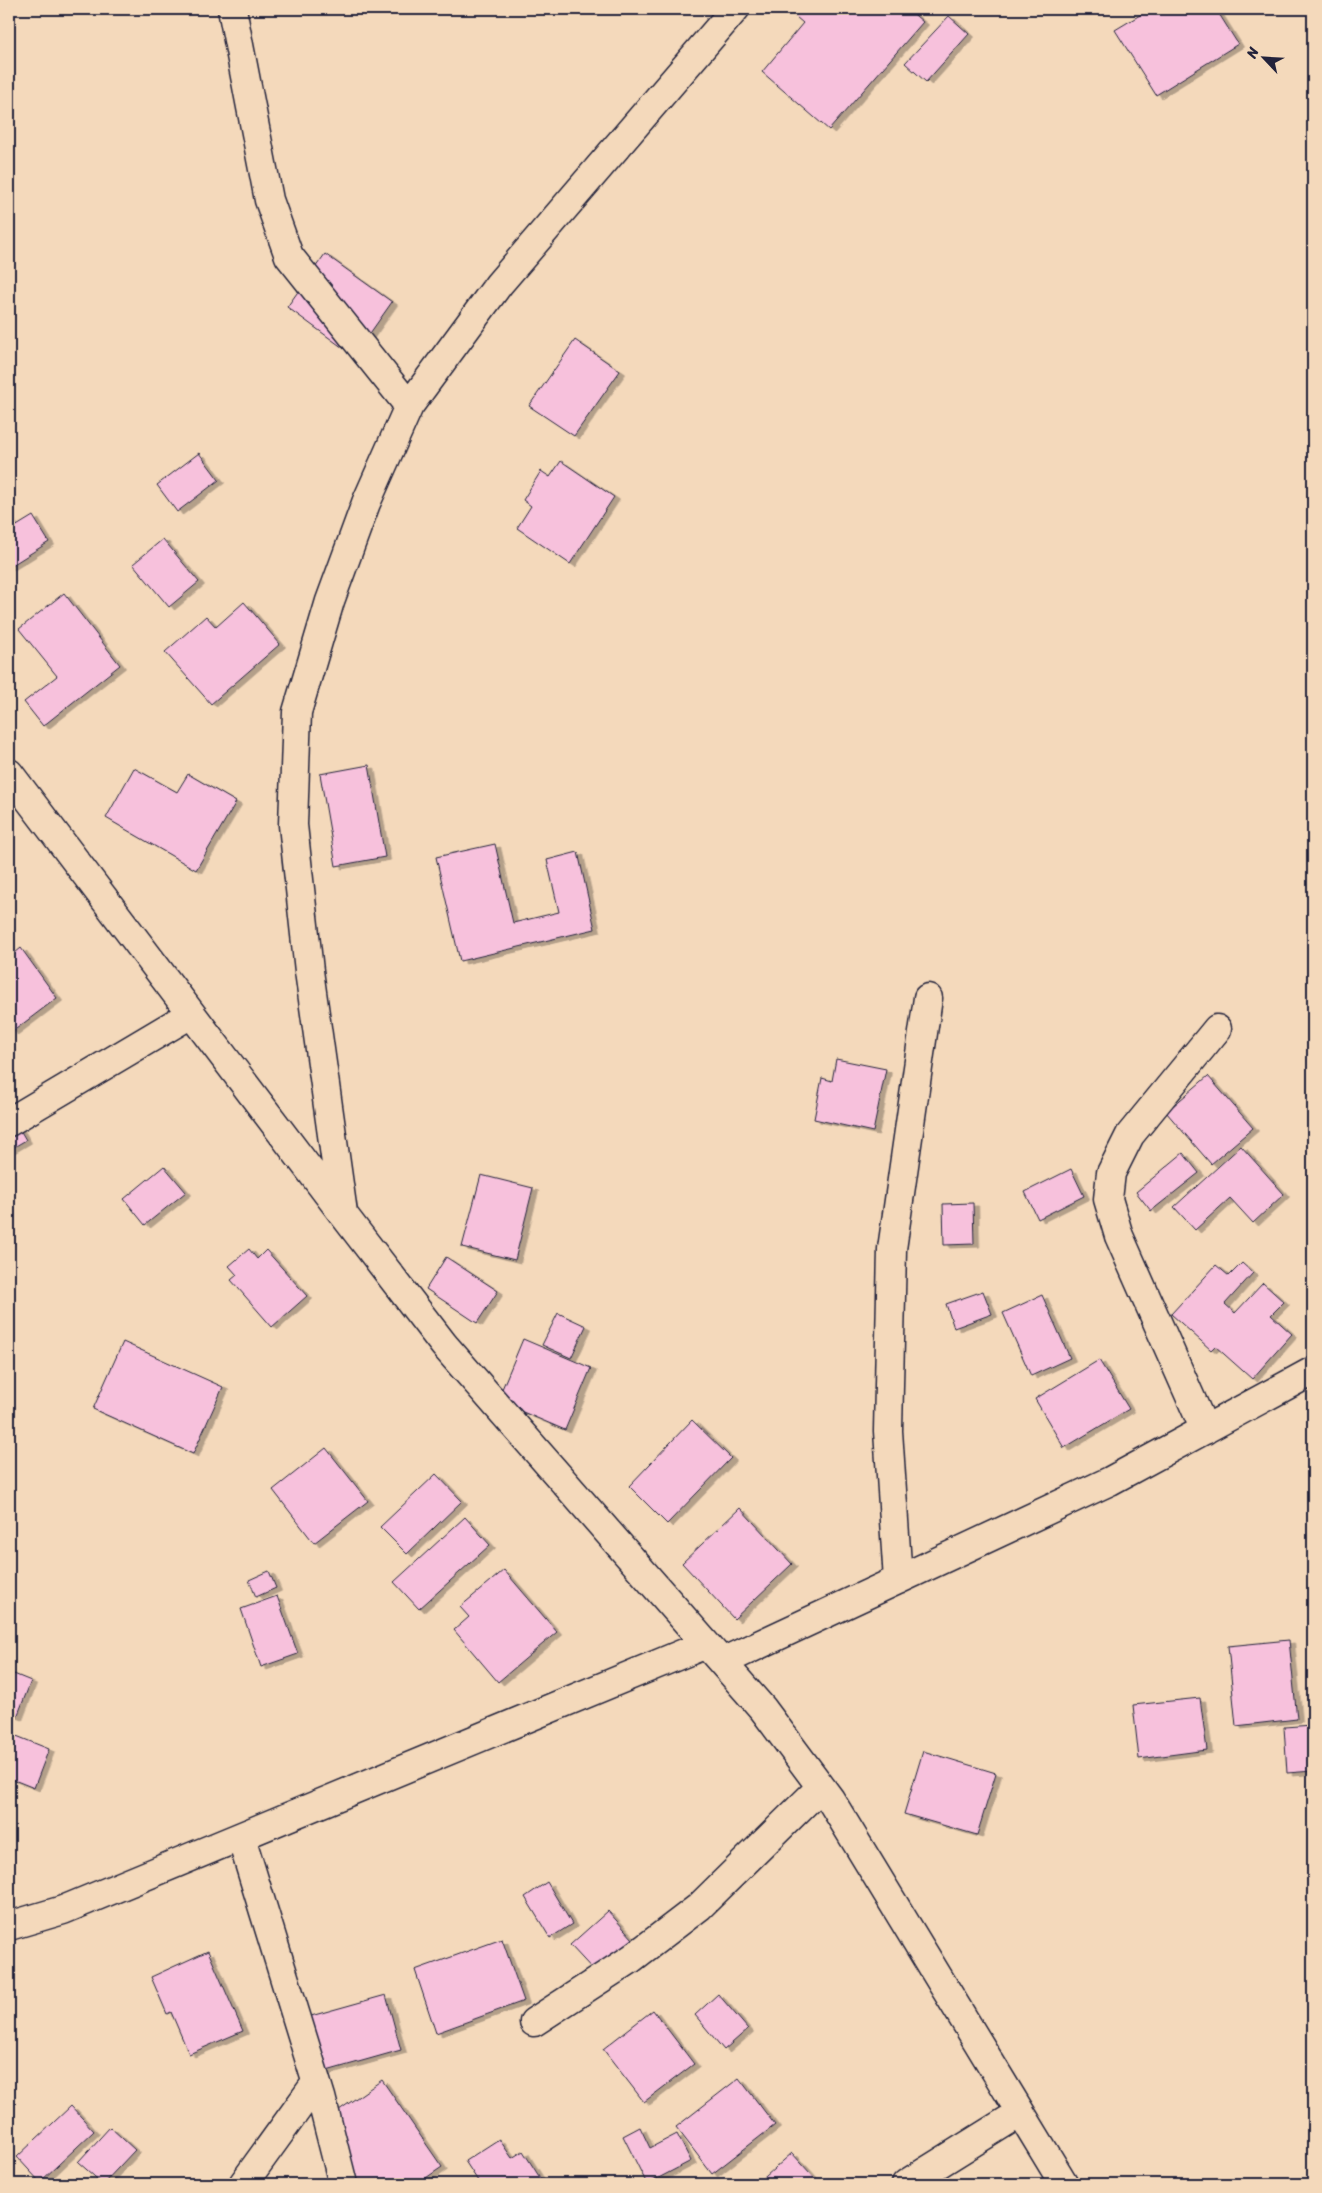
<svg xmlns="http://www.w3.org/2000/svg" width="1322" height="2193" viewBox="0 0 1322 2193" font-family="Sriracha,sans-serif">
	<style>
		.building { fill: #f7c1dc; stroke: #22223b; filter: url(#shadow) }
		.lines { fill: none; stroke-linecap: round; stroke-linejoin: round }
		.minor-casing { stroke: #22223b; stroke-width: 31 }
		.minor { stroke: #f4d9bb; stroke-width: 28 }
	</style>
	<defs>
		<filter id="shadow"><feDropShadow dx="5.5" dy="3" stdDeviation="0" flood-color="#0004"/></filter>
	</defs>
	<rect width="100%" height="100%" fill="#f4d9bb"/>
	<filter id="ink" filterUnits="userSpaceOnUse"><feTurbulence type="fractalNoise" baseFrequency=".02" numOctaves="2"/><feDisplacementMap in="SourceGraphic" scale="10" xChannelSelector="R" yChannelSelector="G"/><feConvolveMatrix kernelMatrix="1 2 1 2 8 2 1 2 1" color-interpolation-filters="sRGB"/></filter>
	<g filter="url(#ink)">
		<path class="building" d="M791,9H908L923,22L829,130L762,72L803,23L789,11Z
			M1150,9H1216L1238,44L1156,95L1115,30Z
			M949,16L969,34L926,82L905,63Z
			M325,254L392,302L354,356L287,307Z
			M575,340L620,371L574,436L529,406Z
			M199,453L219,480L177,512L157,485Z
			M561,461L614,497L570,564L517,528L531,506L523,500L541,471L550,477Z
			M33,516L49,542L9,567V517L15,527Z
			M163,539L199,582L169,607L133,564Z
			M64,593L120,665L43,726L24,702L57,676L19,629Z
			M244,602L280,644L211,704L165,652L206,616L216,627Z
			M369,765L385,857L336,866L320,774Z
			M134,768L177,792L188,774L236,802L196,870L106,818Z
			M495,844L513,923L559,912L547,860L578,852L595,929L460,961L436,857Z
			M21,948L57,998L12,1032L9,1027V958Z
			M836,1059L886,1069L873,1132L814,1119L822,1078L832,1081Z
			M1208,1076L1253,1128L1211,1164L1166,1112Z
			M9,1111L26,1140L9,1150Z
			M1241,1146L1284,1194L1253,1223L1230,1198L1195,1230L1174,1207Z
			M1183,1153L1199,1173L1151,1211L1136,1192Z
			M164,1166L186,1192L145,1225L124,1199Z
			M1071,1169L1084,1196L1038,1219L1025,1192Z
			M481,1175L533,1188L515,1260L462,1247Z
			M973,1203L974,1244L944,1245L943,1204Z
			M249,1249L257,1259L266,1250L307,1296L272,1327L231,1280L237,1275L229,1266Z
			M446,1257L498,1291L477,1323L426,1289Z
			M1242,1263L1253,1273L1225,1304L1235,1313L1263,1283L1284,1302L1271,1315L1292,1334L1252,1379L1215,1346L1211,1350L1171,1314L1216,1265L1229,1276Z
			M983,1291L992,1314L954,1328L946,1304Z
			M1042,1295L1070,1358L1031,1376L1003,1313Z
			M558,1313L586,1326L571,1358L542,1345Z
			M523,1339L591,1368L565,1430L497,1401Z
			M123,1342L223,1387L193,1454L93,1409Z
			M1099,1360L1129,1409L1064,1448L1035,1399Z
			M692,1420L731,1458L667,1524L629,1486Z
			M326,1448L368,1501L314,1543L273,1490Z
			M436,1474L462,1501L407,1554L380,1527Z
			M740,1508L792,1564L734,1619L682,1563Z
			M465,1517L490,1545L419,1609L394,1582Z
			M504,1570L557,1632L498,1682L454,1630L469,1617L460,1607Z
			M269,1571L276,1588L256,1597L249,1580Z
			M277,1596L298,1654L261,1667L241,1609Z
			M1289,1640L1297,1719L1236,1726L1228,1646Z
			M9,1672L31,1681L17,1717L9,1714Z
			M1200,1698L1207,1750L1139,1759L1133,1705Z
			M1313,1725V1771L1287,1773L1284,1727Z
			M9,1733L49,1749L34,1788L9,1778Z
			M923,1751L996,1773L977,1835L904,1814Z
			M547,1882L572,1924L550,1938L525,1897Z
			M608,1911L633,1939L596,1973L570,1945Z
			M502,1939L524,2001L436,2033L415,1970Z
			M208,1951L243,2031L189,2054L171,2012L167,2014L151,1977Z
			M718,1994L748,2029L724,2050L695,2015Z
			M386,1995L401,2050L309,2076L293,2021Z
			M653,2010L694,2064L644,2102L603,2049Z
			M739,2078L775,2125L712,2174L676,2127Z
			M382,2080L442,2167L417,2184H352L322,2122Z
			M71,2106L94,2131L40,2182L17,2157Z
			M110,2127L135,2150L103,2184L78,2162Z
			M640,2127L650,2148L677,2134L691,2161L647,2184L623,2136Z
			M499,2139L512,2158L523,2151L544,2184H480L465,2161Z
			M792,2153L820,2184H757Z"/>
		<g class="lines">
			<g class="minor-casing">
				<path id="minor" d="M232,9L269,200L289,256L409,406
					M9,773L343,1214L444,1345L763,1709L830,1799L1064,2184
					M9,1122L191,1014
					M343,1213L309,971L293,825L297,712L330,601L366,503L409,406L499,284L735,9
					M1205,1430L1119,1236L1108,1199L1111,1173L1130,1135L1217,1029
					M898,1580L888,1431L892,1249L928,998
					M722,1662L1110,1481L1313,1371
					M241,1837L321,2097L343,2184
					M9,1926L63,1910L706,1644
					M534,2022L631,1959L699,1907L821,1787
					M243,2184L316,2083
					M906,2184L1020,2113"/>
			</g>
			<use href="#minor" class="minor"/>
		</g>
	</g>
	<rect width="1322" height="2193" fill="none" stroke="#f4d9bb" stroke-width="30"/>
	<rect x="15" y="15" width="1292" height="2163" fill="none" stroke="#22223b" stroke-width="2" filter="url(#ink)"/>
	<g transform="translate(1264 58) rotate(295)" stroke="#f4d9bb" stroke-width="4" paint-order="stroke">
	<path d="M0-4L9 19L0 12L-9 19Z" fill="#22223b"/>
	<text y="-8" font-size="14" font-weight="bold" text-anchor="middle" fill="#22223b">N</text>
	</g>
</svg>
